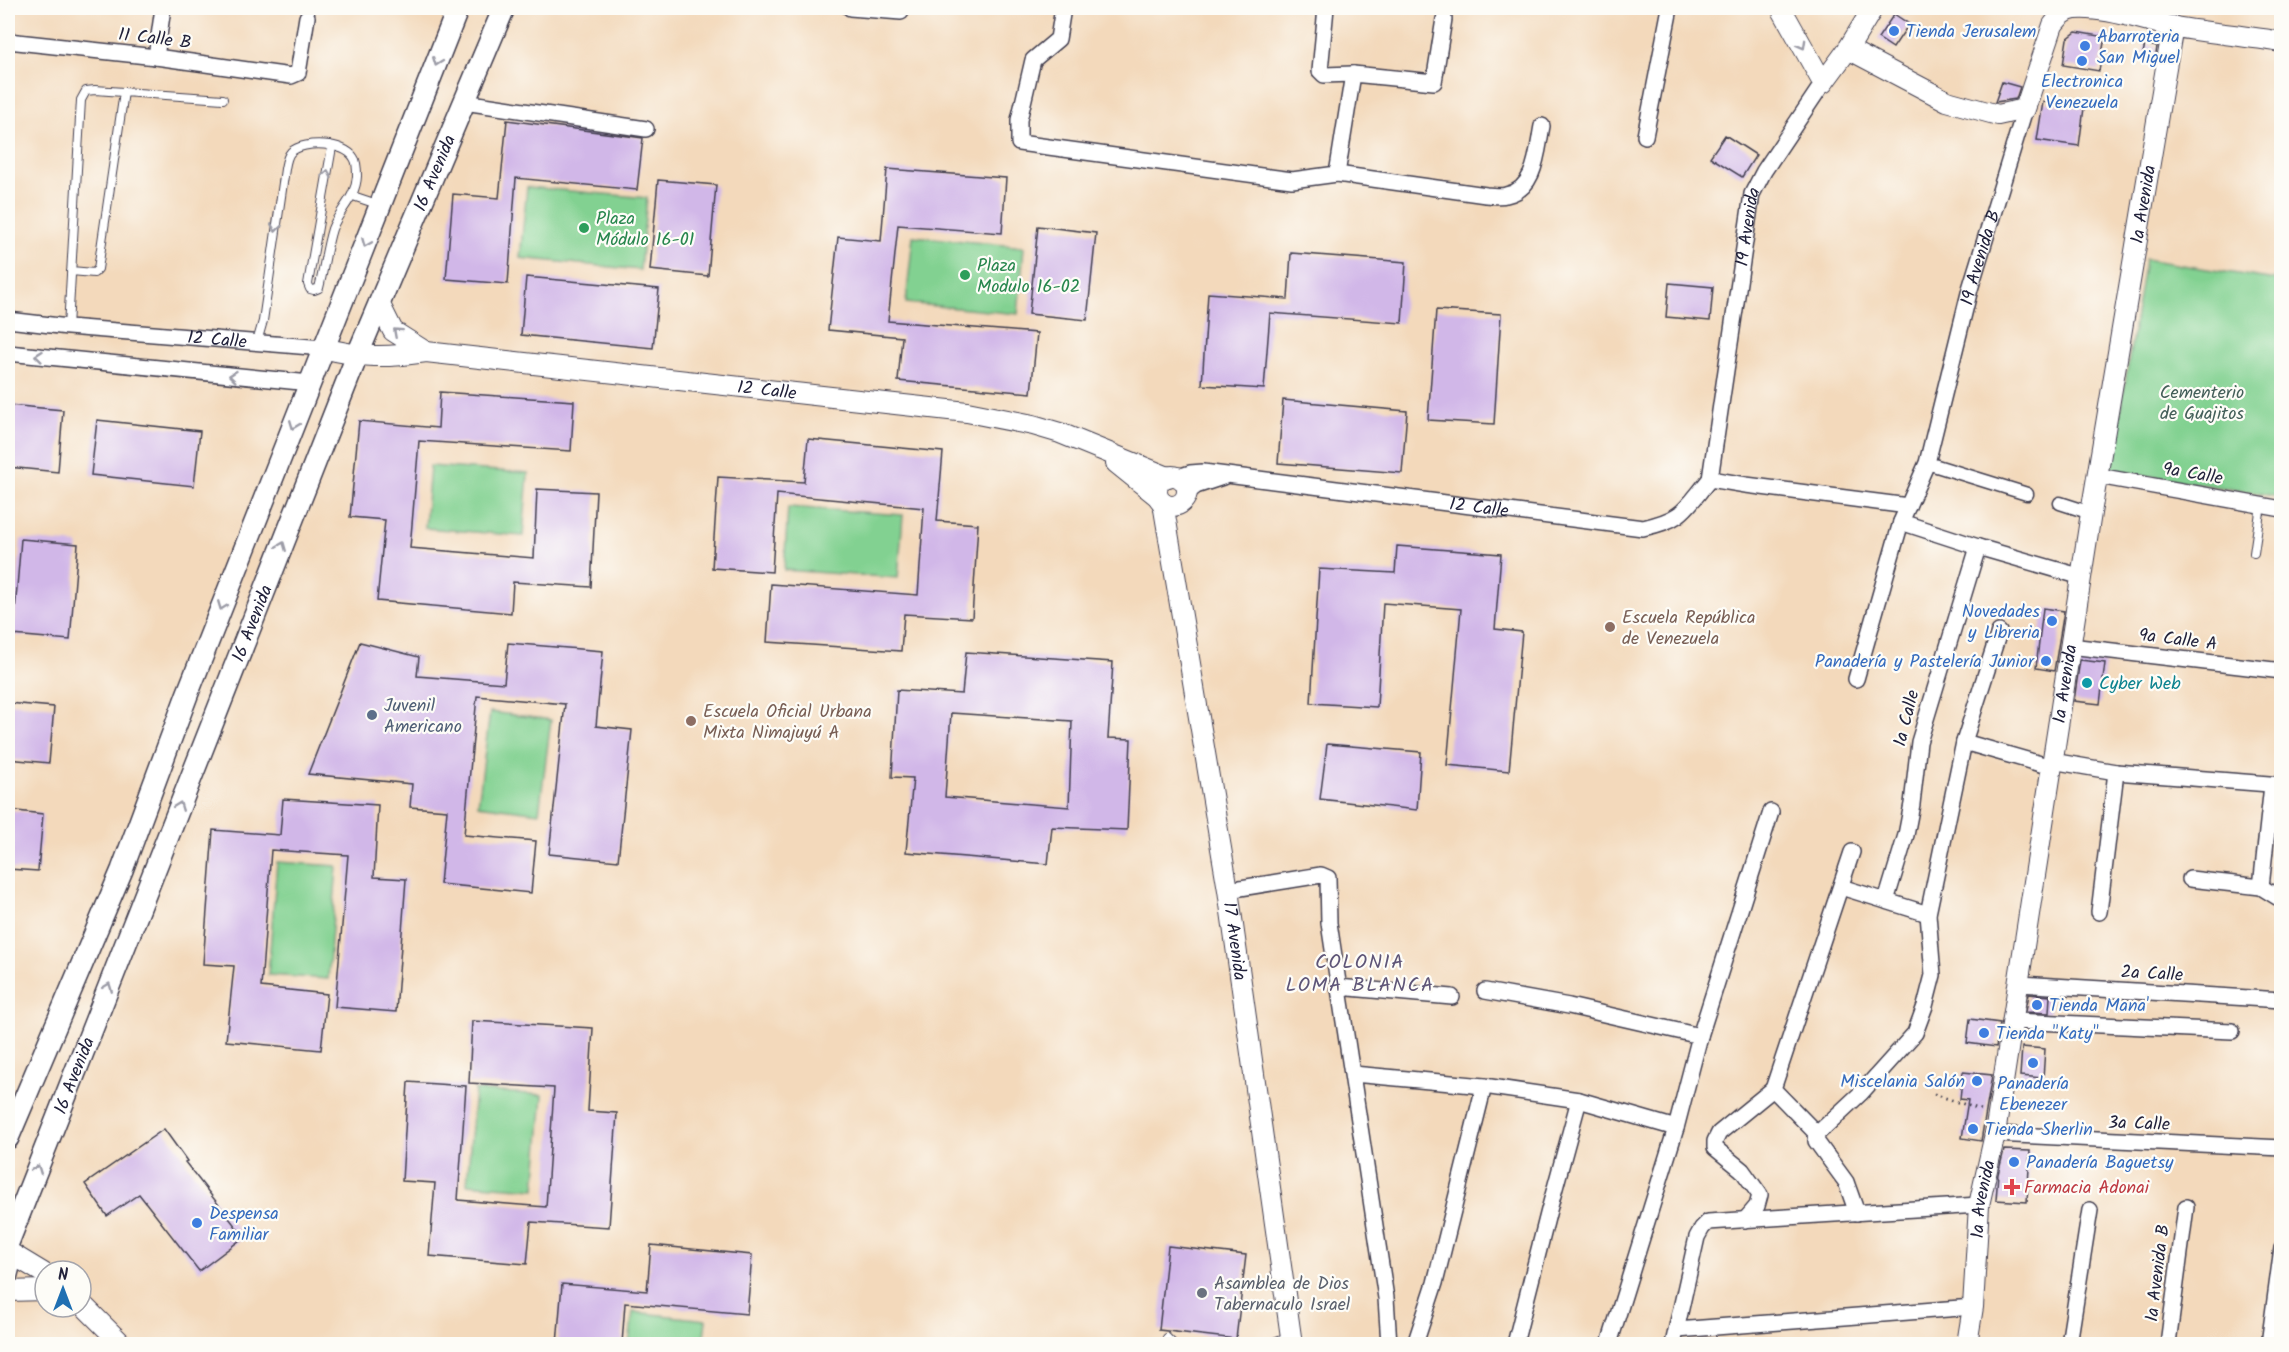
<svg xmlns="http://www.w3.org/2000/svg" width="2289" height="1352" viewBox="0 0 2289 1352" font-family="Kalam,sans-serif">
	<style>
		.green { fill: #82d191; stroke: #527a66; stroke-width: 1.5 }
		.building { fill: #d1b7e8; fill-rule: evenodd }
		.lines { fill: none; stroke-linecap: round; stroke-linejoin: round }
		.service-casing { stroke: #413d4e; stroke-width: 10 }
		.pedestrian-casing { stroke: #413d4e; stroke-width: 15 }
		.minor-casing { stroke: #413d4e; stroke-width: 18 }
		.tertiary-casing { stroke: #413d4e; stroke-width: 22 }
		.secondary-casing { stroke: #413d4e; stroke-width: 24 }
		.path { stroke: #413d4e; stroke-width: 3; stroke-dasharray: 1.5 4.5; stroke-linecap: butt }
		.service { stroke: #fff; stroke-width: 8 }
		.pedestrian { stroke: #fff; stroke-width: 12 }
		.minor { stroke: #fff; stroke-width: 15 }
		.tertiary { stroke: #fff; stroke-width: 20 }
		.secondary { stroke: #fff; stroke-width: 21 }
		.oneway { stroke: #9c9ca7 }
		.shop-dot { fill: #3f7fe0; stroke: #fdfcf7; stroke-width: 2 }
		.leisure-dot { fill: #2e9e5b; stroke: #fdfcf7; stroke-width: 2 }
		.education-dot { fill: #8d6e63; stroke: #fdfcf7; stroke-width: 2 }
		.culture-dot { fill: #0f9aa8; stroke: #fdfcf7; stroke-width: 2 }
		.service-dot { fill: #5c6f8a; stroke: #fdfcf7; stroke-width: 2 }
		.health-dot { fill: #e0444e; stroke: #fdfcf7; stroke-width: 2 }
		.worship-dot { fill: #6b7280; stroke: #fdfcf7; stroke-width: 2 }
		.labels { text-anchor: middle; stroke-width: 4.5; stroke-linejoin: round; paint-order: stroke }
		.shop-label { font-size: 18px; fill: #366cbe; stroke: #fdfcf7; text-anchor: start }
		.street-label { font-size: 18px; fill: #22223b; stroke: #fdfcf7 }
		.leisure-label { font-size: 18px; fill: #27864d; stroke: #fdfcf7; text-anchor: start }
		.park-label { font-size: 18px; fill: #445f59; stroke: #fdfcf7 }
		.education-label { font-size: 18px; fill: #785e54; stroke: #fdfcf7; text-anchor: start }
		.culture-label { font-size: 18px; fill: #0d838f; stroke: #fdfcf7; text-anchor: start }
		.service-label { font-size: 18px; fill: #4e5e75; stroke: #fdfcf7; text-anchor: start }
		.health-label { font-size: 18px; fill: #be3a42; stroke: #fdfcf7; text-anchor: start }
		.worship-label { font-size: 18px; fill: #5b616d; stroke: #fdfcf7; text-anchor: start }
		.neighbourhood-label { font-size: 20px; letter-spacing: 1.5px; fill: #5f5678; stroke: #fdfcf7 }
	</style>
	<rect width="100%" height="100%" fill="#fdfcf7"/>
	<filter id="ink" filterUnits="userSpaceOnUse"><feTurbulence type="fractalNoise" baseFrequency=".0167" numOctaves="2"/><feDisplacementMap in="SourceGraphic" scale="12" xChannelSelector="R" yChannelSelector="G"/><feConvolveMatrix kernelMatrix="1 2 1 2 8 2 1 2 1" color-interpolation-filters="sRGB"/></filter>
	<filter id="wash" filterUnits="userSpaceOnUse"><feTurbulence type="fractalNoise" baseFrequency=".008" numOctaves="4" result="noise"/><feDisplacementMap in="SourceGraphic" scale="24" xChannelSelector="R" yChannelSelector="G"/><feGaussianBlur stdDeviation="1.35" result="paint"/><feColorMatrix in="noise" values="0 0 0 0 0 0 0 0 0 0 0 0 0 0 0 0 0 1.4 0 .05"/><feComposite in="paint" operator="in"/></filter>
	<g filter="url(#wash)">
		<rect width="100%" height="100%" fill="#f3d9bb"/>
		<path class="green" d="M527,187L647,198L640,270L520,258Z
			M913,236L1024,247L1018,314L906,303Z
			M2145,259L2281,281V497L2111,470Z
			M430,466L528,473L523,536L425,528Z
			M788,507L903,515L898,578L784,570Z
			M490,712L551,720L539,813L478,805Z
			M277,862L337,866L328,979L268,975Z
			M475,1090L543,1095L535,1189L467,1184Z
			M633,1312L706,1320L703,1344H629Z"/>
		<g id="blocks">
			<path class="building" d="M1894,14L1909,24L1893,48L1878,38Z
				M2076,32L2105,37L2099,71L2063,65L2067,39Z
				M2145,44L2157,47L2155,61L2142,58Z
				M2002,82L2020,87L2016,99L1995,102Z
				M2043,102L2084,108L2079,146L2037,140Z
				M507,120L643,138L637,190L516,178L508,284L446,279L453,194L499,198Z
				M1725,135L1756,155L1742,177L1710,157Z
				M887,169L1006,178L1002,233L898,225L888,321L1037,333L1031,393L898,381L902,337L828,330L838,237L881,241Z
				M658,180L716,185L708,276L650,270Z
				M1038,226L1096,233L1087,320L1029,314Z
				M1291,253L1406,262L1402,323L1270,313L1264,389L1202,385L1208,293L1288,299Z
				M526,277L659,289L653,348L521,335Z
				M1669,283L1713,287L1710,321L1666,317Z
				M1436,310L1501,314L1494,424L1428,420Z
				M440,392L574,401L571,451L419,441L410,548L534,558L537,489L596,492L591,587L513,582L511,613L377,601L385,520L350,517L359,421L438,428Z
				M1283,400L1407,411L1402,473L1278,463Z
				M8,405L63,410L58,472L8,467Z
				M97,420L200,431L194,486L91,475Z
				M808,439L943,452L937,521L978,524L972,618L904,614L901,651L767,642L771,584L918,595L924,508L777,494L772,572L712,568L718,477L804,482Z
				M21,539L78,544L70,640L13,635Z
				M1397,546L1501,554L1495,629L1522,632L1509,771L1447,765L1461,609L1383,603L1377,707L1311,703L1319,569L1395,573Z
				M2043,608L2064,611L2054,671L2036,668Z
				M360,642L419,657L417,676L504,683L508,643L603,651L596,726L632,730L618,861L549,854L565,704L477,696L464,835L536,841L531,893L440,884L447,810L410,807L412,784L308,774Z
				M966,652L1113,662L1108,738L1131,739L1127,830L1052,827L1048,864L906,852L913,778L892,777L897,690L962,694ZM951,713L1072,721L1069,807L945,797Z
				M2080,660L2105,663L2100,704L2074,701Z
				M8,703L54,707L49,763L8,759Z
				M1327,744L1421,752L1417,810L1320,799Z
				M283,799L378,805L374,877L406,879L396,1012L335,1007L348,855L271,850L261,987L327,994L321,1050L226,1041L234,966L203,964L213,830L280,835Z
				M8,810L43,814L38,871L8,869Z
				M2029,994L2050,996L2049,1013L2026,1012Z
				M1970,1019L2000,1023L1996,1047L1967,1043Z
				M472,1021L593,1028L588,1111L617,1113L609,1227L531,1222L527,1264L429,1256L435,1183L402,1181L408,1082L466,1086L458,1200L546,1207L554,1088L469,1083Z
				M2022,1047L2045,1049L2043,1078L2020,1076Z
				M1963,1072L1992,1075L1981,1141L1962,1138L1968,1100L1960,1099Z
				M164,1129L187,1161L185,1162L244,1237L199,1271L139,1194L107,1216L85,1184Z
				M2004,1150L2030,1151L2027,1202L1996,1200L1998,1174Z
				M651,1245L752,1255L747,1314L625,1303L622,1344H557L562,1284L647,1291Z
				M1168,1246L1246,1255L1236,1339L1159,1330Z"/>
		</g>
	</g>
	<g filter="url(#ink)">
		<use href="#blocks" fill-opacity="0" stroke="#413d4e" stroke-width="1.5"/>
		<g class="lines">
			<g class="service-casing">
				<path id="service" d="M353,196L380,205
					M71,271L94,273L98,269L124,92
					M68,327L81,100L86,91L95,90L223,99
					M257,342L263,321L285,169C286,163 287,156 291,152C304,140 345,142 354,158C357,162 357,171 357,176C356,198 339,210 332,229C326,248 324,269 319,288L314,290L310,289L308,284L332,147
					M2254,553L2261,505
					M1167,1338L1173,1344
					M1269,1344L1290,1336"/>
			</g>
			<g class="pedestrian-casing">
				<path id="pedestrian" d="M1927,463L2027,494
					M2060,503L2091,513"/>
			</g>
			<g class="minor-casing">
				<g id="minor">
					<path d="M850,8L901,12"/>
					<path d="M1063,8L1058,39L1033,60L1019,120V143L1292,180L1337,174L1486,195C1492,195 1500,197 1506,195C1536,190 1537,151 1542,126"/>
					<path d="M1326,8L1320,71L1324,75L1353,74L1434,82L1444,19"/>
					<path d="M8,41L156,57L291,76L298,73L307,17"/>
					<path d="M156,57L163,8"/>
					<path d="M464,102L646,129"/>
					<path d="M1645,136L1670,8"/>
					<path d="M1337,174L1353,74"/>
					<path id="s1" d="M8,320L68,327L323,348"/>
					<path d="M8,353L310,383"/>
					<path d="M2098,476L2282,509"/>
					<path id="s2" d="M1178,477L1190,473L1203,472L1643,528C1684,519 1684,510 1710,479"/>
					<path id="s3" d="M1710,479L1752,194L1764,171L1823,83"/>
					<path d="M1710,479L1746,485L1908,506"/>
					<path d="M1187,493L1196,486L1223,477"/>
					<path d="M1901,522L1978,547L2082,577"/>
					<path d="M1999,632L1964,742L2051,767"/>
					<path d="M2070,646L2282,671"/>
					<path id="s4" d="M1856,679L1901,522L1927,463L1970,289L2025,109"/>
					<path d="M2052,761L2116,772L2282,785"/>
					<path d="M2190,879L2261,887L2282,900"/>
					<path d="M1841,887L1928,914"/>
					<path d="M2261,887L2272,785"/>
					<path d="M1228,890L1321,875L1328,878L1329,923L1386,1298L1389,1344"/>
					<path d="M1886,901L1906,835L1912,804L1919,742L1978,547"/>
					<path d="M2099,912L2116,772"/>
					<path d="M2019,984L2282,1000"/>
					<path d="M1338,987L1452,997"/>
					<path d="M1485,991L1569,1006L1700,1036"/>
					<path d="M2013,1021L2232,1031"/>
					<path d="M1353,1074L1484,1086L1579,1100L1676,1128"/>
					<path d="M1817,1134L1773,1089L1852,852"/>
					<path d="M1995,1134L2282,1148"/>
					<path d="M1857,1213L1846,1182L1816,1141L1817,1134L1861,1093L1915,1033L1925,1006L1933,975L1928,914L1964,742"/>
					<path d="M1745,1220L1757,1206L1760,1195L1742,1170L1715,1148V1141L1719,1133L1773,1089"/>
					<path d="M8,1282L13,1263L9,1247"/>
					<path d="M1677,1330L1973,1307"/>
					<path d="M1415,1344L1435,1283L1484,1086"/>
					<path d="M1515,1344L1549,1210L1579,1100"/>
					<path d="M1609,1344L1676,1128L1700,1036L1771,812"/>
					<path d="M1673,1344L1697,1237L1702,1228L1708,1222L1979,1205"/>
					<path d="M2069,1344L2090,1210"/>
					<path d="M2168,1344L2186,1207"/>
					<path d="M2269,1344L2282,1248"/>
				</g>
			</g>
			<g class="tertiary-casing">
				<g id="tertiary">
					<path d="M1781,8L1823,83L1848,49L1873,8"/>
					<path d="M1848,49L1947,101L1998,115L2025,109L2053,25C2059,17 2064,11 2075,9C2102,6 2148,22 2175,27C2211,33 2246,36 2282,42"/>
					<path d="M379,303L393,331L426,352"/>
					<path id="s5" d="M323,348C363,358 385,358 426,352L967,412L1033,425L1060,433L1168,477"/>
					<path d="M1116,463L1157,496"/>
					<circle cx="1172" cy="491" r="15"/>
					<path id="s6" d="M1163,503L1228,890L1292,1344"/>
					<path d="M12,1254L45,1274"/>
					<path d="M8,1291L45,1290"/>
					<path d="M81,1303L122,1344"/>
					<path id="s7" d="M1967,1344L1973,1307L1979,1205L1995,1134L2091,513L2173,26"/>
				</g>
			</g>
			<g class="secondary-casing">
				<g id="secondary">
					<path d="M8,1138L122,870L187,695L458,8"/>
					<path id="s8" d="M8,1243L357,356L504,8"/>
				</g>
			</g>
			<path class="path" d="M1934,1094L1981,1110"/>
			<use href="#service" class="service"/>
			<use href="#pedestrian" class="pedestrian"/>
			<use href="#minor" class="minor"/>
			<use href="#tertiary" class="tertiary"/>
			<use href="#secondary" class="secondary"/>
		</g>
		<defs><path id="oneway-chevron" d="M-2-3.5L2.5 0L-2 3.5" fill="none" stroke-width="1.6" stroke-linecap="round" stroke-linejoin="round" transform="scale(1.5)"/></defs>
		<g class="oneway">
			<use href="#oneway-chevron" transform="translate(1802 45) rotate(61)"/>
			<use href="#oneway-chevron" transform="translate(437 62) rotate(111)"/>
			<use href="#oneway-chevron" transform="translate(327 174) rotate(-80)"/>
			<use href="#oneway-chevron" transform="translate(276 228) rotate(98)"/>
			<use href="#oneway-chevron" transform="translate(366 243) rotate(112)"/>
			<use href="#oneway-chevron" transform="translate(397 332) rotate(-138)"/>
			<use href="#oneway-chevron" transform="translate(39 356) rotate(-174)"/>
			<use href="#oneway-chevron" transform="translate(233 376) rotate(-174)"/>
			<use href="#oneway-chevron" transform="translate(294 425) rotate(111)"/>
			<use href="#oneway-chevron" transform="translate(282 546) rotate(-68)"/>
			<use href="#oneway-chevron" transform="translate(222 606) rotate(111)"/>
			<use href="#oneway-chevron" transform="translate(179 806) rotate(-69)"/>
			<use href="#oneway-chevron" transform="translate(108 987) rotate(-69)"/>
			<use href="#oneway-chevron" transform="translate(37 1169) rotate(-69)"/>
		</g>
	</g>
	<g class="shop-dot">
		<circle cx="1894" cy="31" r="6"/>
		<circle cx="2085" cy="46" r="6"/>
		<circle cx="2082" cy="61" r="6"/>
		<circle cx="2052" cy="621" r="6"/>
		<circle cx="2046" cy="661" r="6"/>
		<circle cx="2037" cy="1005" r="6"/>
		<circle cx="1984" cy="1033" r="6"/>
		<circle cx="2033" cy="1063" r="6"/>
		<circle cx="1977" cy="1081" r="6"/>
		<circle cx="1973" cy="1129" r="6"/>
		<circle cx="2014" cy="1162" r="6"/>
		<circle cx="197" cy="1223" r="6"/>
	</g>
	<g class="leisure-dot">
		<circle cx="584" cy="228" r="6"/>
		<circle cx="965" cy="275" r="6"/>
	</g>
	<g class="education-dot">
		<circle cx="1610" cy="627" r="6"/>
		<circle cx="691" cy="721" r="6"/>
	</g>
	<circle class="culture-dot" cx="2087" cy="683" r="6"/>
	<circle class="service-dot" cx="372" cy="715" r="6"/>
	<path class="health-dot" d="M2009 1178h6v6h6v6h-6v6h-6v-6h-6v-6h6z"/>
	<circle class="worship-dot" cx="1202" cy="1293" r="6"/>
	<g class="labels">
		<g class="shop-label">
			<text x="1906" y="37">Tienda Jerusalem</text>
			<text x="2097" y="42">Abarroteria<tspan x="2097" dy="21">San Miguel</tspan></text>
			<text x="2082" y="87" text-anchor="middle">Electronica<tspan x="2082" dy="21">Venezuela</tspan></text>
			<text x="2040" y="617" text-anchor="end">Novedades<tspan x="2040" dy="21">y Libreria</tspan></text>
			<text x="2034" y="667" text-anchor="end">Panadería y Pastelería Junior</text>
			<text x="2049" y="1011">Tienda Mana'</text>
			<text x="1996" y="1039">Tienda "Katy"</text>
			<text x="1965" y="1087" text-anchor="end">Miscelania Salón</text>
			<text x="2033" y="1089" text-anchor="middle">Panadería<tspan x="2033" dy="21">Ebenezer</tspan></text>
			<text x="1985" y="1135">Tienda Sherlin</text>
			<text x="2026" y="1168">Panadería Baguetsy</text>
			<text x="209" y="1219">Despensa<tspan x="209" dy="21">Familiar</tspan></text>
		</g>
		<g class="street-label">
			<text transform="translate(155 38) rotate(7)" y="6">11 Calle B</text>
			<text dy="6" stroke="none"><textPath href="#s8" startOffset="1152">16 Avenida</textPath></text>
			<text dy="6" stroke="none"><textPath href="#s7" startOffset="1154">1a Avenida</textPath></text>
			<text dy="6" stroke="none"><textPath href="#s3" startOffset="255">19 Avenida</textPath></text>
			<text dy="6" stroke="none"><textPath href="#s4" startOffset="440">19 Avenida B</textPath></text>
			<text dy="6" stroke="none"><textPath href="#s1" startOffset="210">12 Calle</textPath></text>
			<text dy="6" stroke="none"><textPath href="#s5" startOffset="447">12 Calle</textPath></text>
			<text transform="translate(2193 473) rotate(10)" y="6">9a Calle</text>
			<text dy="6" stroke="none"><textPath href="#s2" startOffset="304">12 Calle</textPath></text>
			<text dy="6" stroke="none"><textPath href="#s8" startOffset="666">16 Avenida</textPath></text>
			<text transform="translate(2178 639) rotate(7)" y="6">9a Calle A</text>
			<text dy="6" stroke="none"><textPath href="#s7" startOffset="668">1a Avenida</textPath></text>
			<text transform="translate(1906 718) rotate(-76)" y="6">1a Calle</text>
			<text dy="6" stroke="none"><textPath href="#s6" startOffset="444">17 Avenida</textPath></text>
			<text transform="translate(2152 973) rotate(3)" y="6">2a Calle</text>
			<text dy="6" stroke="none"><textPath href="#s8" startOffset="180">16 Avenida</textPath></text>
			<text transform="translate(2139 1123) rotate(2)" y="6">3a Calle</text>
			<text dy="6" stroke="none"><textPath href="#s7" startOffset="146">1a Avenida</textPath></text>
			<text transform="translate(2157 1273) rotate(-83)" y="6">1a Avenida B</text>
		</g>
		<g class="leisure-label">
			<text x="596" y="224">Plaza<tspan x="596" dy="21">Módulo 16-01</tspan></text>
			<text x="977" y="271">Plaza<tspan x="977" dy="21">Modulo 16-02</tspan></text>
		</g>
		<g class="park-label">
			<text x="2202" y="398">Cementerio<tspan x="2202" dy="21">de Guajitos</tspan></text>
		</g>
		<g class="education-label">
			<text x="1622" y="623">Escuela República<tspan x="1622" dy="21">de Venezuela</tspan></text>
			<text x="703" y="717">Escuela Oficial Urbana<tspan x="703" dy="21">Mixta Nimajuyú A</tspan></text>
		</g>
		<g class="culture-label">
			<text x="2099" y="689">Cyber Web</text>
		</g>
		<g class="service-label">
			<text x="384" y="711">Juvenil<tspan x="384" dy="21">Americano</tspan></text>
		</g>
		<g class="health-label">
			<text x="2024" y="1193">Farmacia Adonai</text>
		</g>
		<g class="worship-label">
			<text x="1214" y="1289">Asamblea de Dios<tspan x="1214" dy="21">Tabernaculo Israel</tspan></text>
		</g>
		<g class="neighbourhood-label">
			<text x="1360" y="968">COLONIA<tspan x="1360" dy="23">LOMA BLANCA</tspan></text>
		</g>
	</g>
	<rect width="2289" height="1352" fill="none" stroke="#fdfcf7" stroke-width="30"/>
	<g transform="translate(63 1289)"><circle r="28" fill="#fdfcf7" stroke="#a5a5ac" stroke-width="1.5"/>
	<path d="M0-4.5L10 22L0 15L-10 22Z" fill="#1f6fb2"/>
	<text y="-9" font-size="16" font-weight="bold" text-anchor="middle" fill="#22223b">N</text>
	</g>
</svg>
